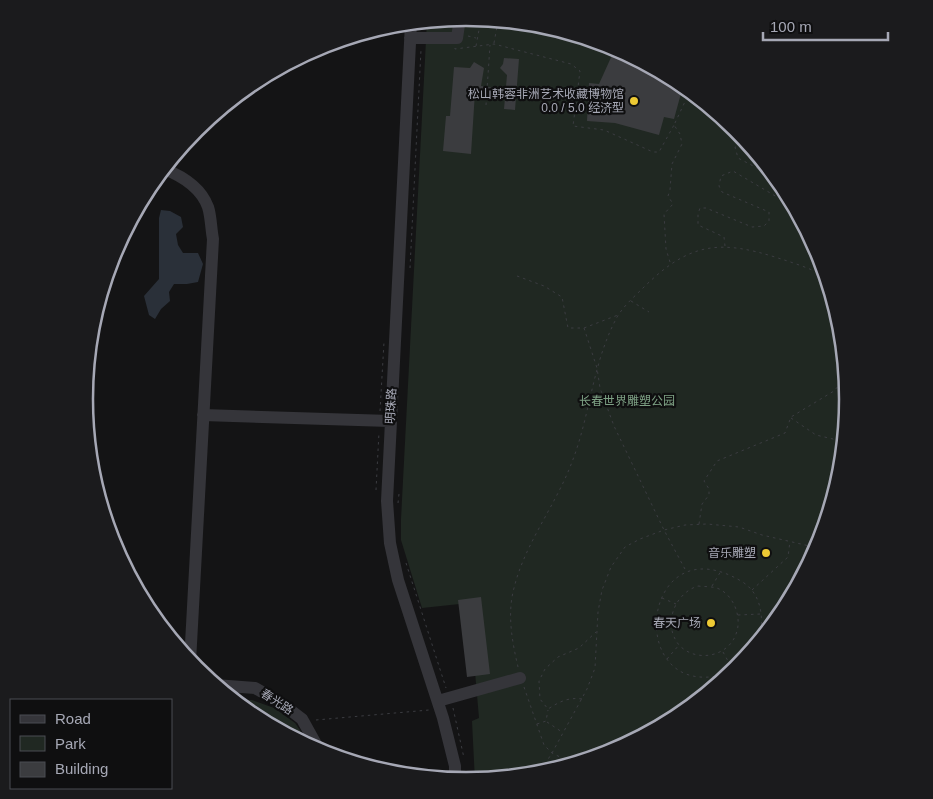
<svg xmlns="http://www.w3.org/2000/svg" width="933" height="799" viewBox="0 0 933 799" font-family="Helvetica,'Noto Sans SC',sans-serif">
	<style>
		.green { fill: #202822 }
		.water { fill: #2a3039 }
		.building { fill: #3b3c3f }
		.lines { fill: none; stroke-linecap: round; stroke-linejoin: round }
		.path { stroke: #3b3c41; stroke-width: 1; stroke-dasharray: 2.5 4; stroke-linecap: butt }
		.minor { stroke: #35353a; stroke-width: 12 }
		.poi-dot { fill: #edca34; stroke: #0f0f10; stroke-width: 2 }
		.labels { text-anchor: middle; stroke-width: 4.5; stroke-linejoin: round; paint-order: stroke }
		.poi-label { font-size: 12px; fill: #a6a8b5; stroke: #0f0f10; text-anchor: end }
		.park-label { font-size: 12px; fill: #7da084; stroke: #0f0f10 }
		.street-label { font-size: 12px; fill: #a6a8b5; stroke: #0f0f10 }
		.rim { fill: none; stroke: #a6a8b5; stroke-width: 2.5 }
	</style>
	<rect width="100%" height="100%" fill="#141415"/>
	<path class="green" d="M467,18L541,25L613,47L679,82L737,130L784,188L820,254L841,325L848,400L841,474L819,546L784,612L736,670L678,717L612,753L541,774L475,781L472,721L479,718L469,603L422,608L401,540V519L427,21Z
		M233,700H252L274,708L295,723L312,748L254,717Z"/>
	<path class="water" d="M161,210L170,211L181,217L183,227L176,234L178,245L183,253H198L203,264L198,282L187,284H174L169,292L170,301L161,309L155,319L149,315L144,296L159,279V218Z"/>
	<path class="building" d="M613,53L654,72H660L683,86L674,119L664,117L659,135L615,123L587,121L589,83L599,84Z
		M504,58L519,59L515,110L504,109L507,75L500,68L503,64Z
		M474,62L484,68L481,86L495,88L494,93L475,92L471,154L443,151L446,116H450L454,67L470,68Z
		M481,597L490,674L467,677L458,600Z"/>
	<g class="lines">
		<path class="path" d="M468,36L476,38
			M494,43L498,21
			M476,46L481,19
			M455,48V49L494,44L571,64L580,71L573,126L604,130L653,152H659L674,125
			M486,105L490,45
			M748,143L735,147L738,158L778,179
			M725,246L724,237L698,225V214L700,208H706L752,227L764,226L769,221V212L722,192L719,186L721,176L733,171L777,197L784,191L783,185
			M670,262L666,249L664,214L673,204L668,196L670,190L672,164L682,144L680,134L674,125L690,91
			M410,268L421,50
			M517,276L544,286L562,297L568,328H584L618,315
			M631,301L649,312
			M584,328L597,368L600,388L614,426L664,530L686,571
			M380,411L384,342
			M791,418L816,435L833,439L844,446
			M841,476L842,468
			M376,490L379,432
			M398,503L399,494
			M699,524L702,504L709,495V489L704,481L717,461L785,433L791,417L834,391L846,377
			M816,547L815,537L827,520
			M406,563L446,688
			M698,586C706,587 715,586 721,590C735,598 742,619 736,634C728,657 696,663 679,645C662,624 675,593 698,586Z
			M712,586L721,571
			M752,590L788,557L790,541
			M662,598L676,604
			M738,615L761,614
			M723,652L733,670
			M667,659L679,645
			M518,667C512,641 507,614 514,588C525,543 556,505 572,462C590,416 592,366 615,321C621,308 634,297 644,287C689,243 719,239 778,258C794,263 812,269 827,277
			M734,672C723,675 712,678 700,677C627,672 649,527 741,581C763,594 764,620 759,642
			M524,687L544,745L552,753L574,764
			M582,699C568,697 559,702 548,709L540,699L539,681L545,669L558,657L579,648L596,632
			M453,708L464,758
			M316,720L429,710
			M547,722L562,732
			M537,724L546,721L548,710
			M538,775L552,753L587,689L595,668L598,612L602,590L611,567L625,547L640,539L664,530L685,525L707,524L739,527L762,535L818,548"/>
		<path class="minor" d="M411,23L387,501L390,543L398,580L443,718L455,766V780
			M410,38H457L460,18
			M164,169C182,176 201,188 208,207C211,216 211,229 213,239L190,662
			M203,415L390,421
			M215,685L255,688L281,703L302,719L317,746L318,751
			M438,701L520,678"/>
	</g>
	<g class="poi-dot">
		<circle cx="634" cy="101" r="5"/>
		<circle cx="766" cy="553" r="5"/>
		<circle cx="711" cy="623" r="5"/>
	</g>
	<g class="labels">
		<g class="poi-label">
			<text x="624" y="98">松山韩蓉非洲艺术收藏博物馆<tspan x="624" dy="14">0.0 / 5.0 经济型</tspan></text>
			<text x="756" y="557">音乐雕塑</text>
			<text x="701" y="627">春天广场</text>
		</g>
		<g class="park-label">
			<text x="627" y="405">长春世界雕塑公园</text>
		</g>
		<g class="street-label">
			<text transform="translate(391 406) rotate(-87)" y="4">明珠路</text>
			<text transform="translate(277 702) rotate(33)" y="4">春光路</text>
		</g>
	</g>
	<path d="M0 0H933V799H0ZM93 399a373 373 0 1 1 746 0a373 373 0 1 1-746 0Z" fill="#1b1b1d" fill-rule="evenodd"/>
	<path class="rim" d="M93 399a373 373 0 1 1 746 0a373 373 0 1 1-746 0Z"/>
	<rect x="10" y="699" width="162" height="90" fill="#0f0f10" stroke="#4b4c52"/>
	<rect x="20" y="715" width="25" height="8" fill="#35353a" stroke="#4b4c52"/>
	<text x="55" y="724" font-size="15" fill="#a6a8b5">Road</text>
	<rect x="20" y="736" width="25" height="15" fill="#202822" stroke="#4b4c52"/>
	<text x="55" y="749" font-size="15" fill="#a6a8b5">Park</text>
	<rect x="20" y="762" width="25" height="15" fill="#3b3c3f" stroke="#4b4c52"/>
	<text x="55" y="774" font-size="15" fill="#a6a8b5">Building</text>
	<path d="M763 32v8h125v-8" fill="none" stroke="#a6a8b5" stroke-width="2.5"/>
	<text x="770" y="32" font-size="15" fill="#a6a8b5" stroke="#0f0f10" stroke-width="4" paint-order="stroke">100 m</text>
</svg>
